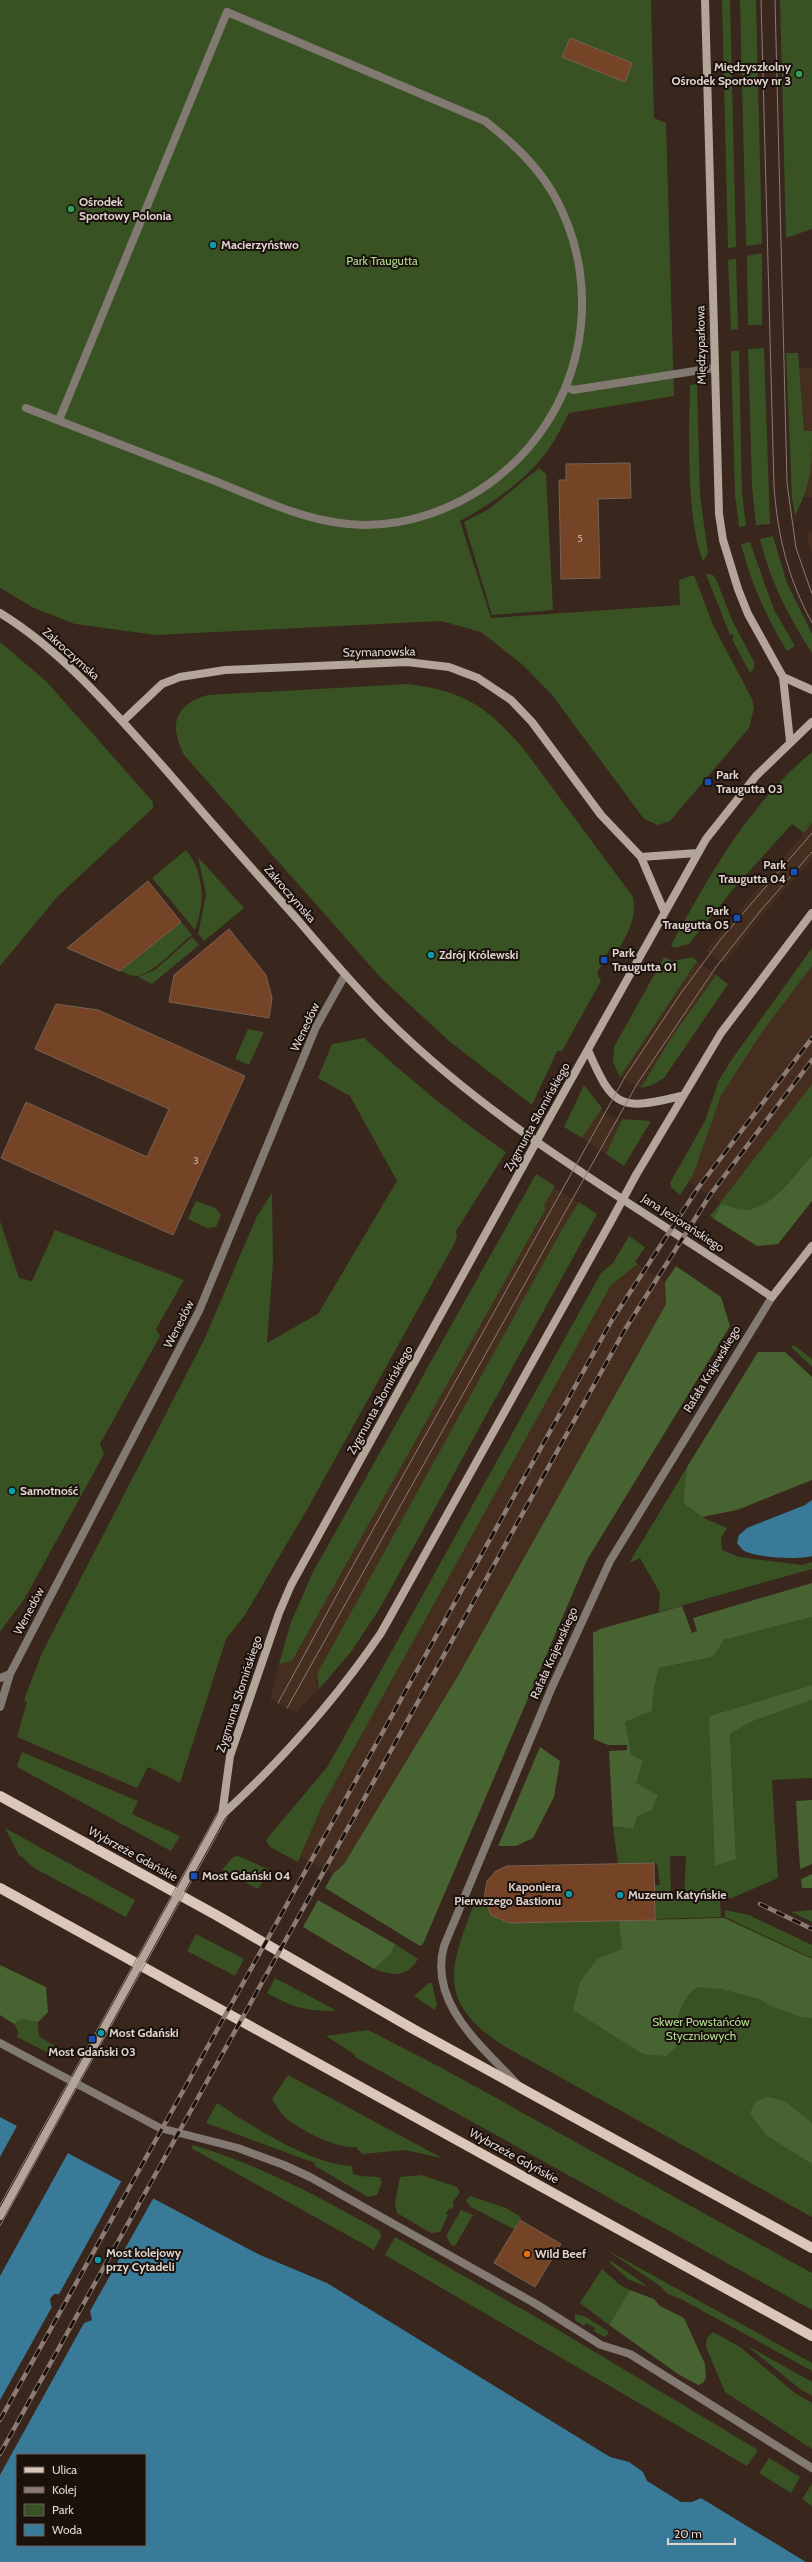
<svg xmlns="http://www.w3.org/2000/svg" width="812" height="2562" viewBox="0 0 812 2562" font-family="Cabin,sans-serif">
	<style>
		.built { fill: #452d1f }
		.green { fill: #385224; fill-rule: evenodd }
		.forest { fill: #476332 }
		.water { fill: #387a98; fill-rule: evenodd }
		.pier { fill: #39261c }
		.building { fill: #754325; stroke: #776256 }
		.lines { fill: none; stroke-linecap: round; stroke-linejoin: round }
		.street { stroke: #827972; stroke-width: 8 }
		.secondary { stroke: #b3a59a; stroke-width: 8 }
		.primary { stroke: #dac7b9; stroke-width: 10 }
		.tram { stroke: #8b7b73; stroke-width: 1 }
		.rail-casing { stroke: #8b7b73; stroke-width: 4.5 }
		.rail { stroke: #1a110d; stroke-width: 3; stroke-dasharray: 9; stroke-linecap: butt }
		.secondary-bridge { stroke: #b3a59a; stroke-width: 8 }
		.leisure-dot { fill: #2e9e5b; stroke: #1a110d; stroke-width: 1.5 }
		.culture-dot { fill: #0f9aa8; stroke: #1a110d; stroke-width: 1.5 }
		.transit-dot { fill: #1a4fb4; stroke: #1a110d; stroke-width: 1.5 }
		.food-dot { fill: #e8710a; stroke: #1a110d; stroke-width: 1.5 }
		.labels { text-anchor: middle; stroke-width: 4; stroke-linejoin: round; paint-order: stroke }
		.number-label { font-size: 10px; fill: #c5afa3 }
		.poi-label { font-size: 12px; font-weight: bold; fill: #e0d3cd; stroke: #1a110d; text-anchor: start }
		.park-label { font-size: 12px; fill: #afdc90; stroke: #1a110d }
		.street-label { font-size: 12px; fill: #e0d3cd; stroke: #1a110d }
	</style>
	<rect width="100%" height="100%" fill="#39261c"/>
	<path class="built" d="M794,368H812V497H797Z
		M812,532V554L806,533Z
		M812,823V859L765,912L724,964L706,951Z
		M697,961L716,975L669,1041L641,1088L620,1077Z
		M812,966V1102L737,1199L719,1202L689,1182L721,1096L762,1032Z
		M600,1110L621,1122L606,1154L582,1138Z
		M554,1187L579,1203L566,1222L316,1681L319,1689L296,1713L270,1699L279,1664L292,1661L545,1208L544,1206Z
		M638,1264L665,1282L666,1304L459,1674L344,1864L333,1874L301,1857L322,1806L611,1285Z"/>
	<path class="green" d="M0,0H651L654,118L666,123L674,396L569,413C561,428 553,445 542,458C520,484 491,504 460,521L491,618L680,605L679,580L694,575L713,625L752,699L754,708L749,728L670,821L658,825L644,819L552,695L523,665L481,632L441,621L156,635L75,624L34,608L0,588Z
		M722,0H730L736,247L728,248Z
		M740,0H756L762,244L746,246Z
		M780,0H812V229L786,238Z
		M762,253V325H748L747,256Z
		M736,259L738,329L731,330L728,260Z
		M764,348L770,524L756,525L752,486L748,349Z
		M731,351H739L742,493L746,526L739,527L735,495Z
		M786,353H798L804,431H812C812,470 812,480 795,516L792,498Z
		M697,384L700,496L708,553L703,561C686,519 689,432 690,385Z
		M539,468L546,474L553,610L492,615L464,522L489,509Z
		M773,536L787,583L812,634V653C789,617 770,581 760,539Z
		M750,542L774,610L795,646L787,651C766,617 751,583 741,544Z
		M706,574L713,575L716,579L732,620L754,662V668L750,673L732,639L734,638L732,634L730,635Z
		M0,642L47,682L153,802V808L58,896L0,966Z
		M408,684C464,691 486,706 523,748L633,897C637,916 629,931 620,947L610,949L597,973L601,981L562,1051H557L532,1105L449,1041L382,979L184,755C169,724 174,705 208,695Z
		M812,752V823L804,833L792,824L735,887L689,944L674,948L671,945C710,874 748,805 812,752Z
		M186,850C205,873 205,904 195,930L152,878Z
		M198,857L244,908L204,941L198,934L206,894Z
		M181,922L192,935C179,944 152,976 136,976C131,976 125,973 121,971Z
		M192,937L199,945L152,984L138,977L155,970Z
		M812,948V966L762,1032L721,1096L693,1175L680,1195L671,1187L670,1183L705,1121L719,1080L732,1059Z
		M664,957L672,961L692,957L697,961L620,1077L613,1062L614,1047Z
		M716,975L728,984L664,1078L652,1085L641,1088L669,1041Z
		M248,1029L264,1032L249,1065L235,1059Z
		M364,1038C410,1079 456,1118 506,1152L456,1231L457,1237L453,1246L309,1506L245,1615L226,1639L180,1783L148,1767L137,1788L17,1737L27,1702L24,1700L42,1653L204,1340L257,1216L272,1193L273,1262L267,1343L318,1314L397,1181L350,1096L318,1078L332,1044Z
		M812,1084V1155C795,1174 774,1207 746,1210C739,1211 729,1206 721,1205L714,1219L710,1216Z
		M584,1085L602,1108L582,1138L564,1127Z
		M622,1119L651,1121L624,1166L606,1154Z
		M536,1174L555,1186L544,1206L546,1208L292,1661L279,1664L291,1622L313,1572Z
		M196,1201L215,1208L221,1215L216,1227L207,1228L188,1219Z
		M579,1202L597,1214L380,1608L351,1652L319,1689L317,1674L566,1222Z
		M0,1221L19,1278L32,1281L55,1230L184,1280L156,1329L160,1336L100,1444L104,1454L25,1598L0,1632Z
		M629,1236L645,1247L635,1262L638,1264L611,1285L322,1806L298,1862L270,1847L266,1840L328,1766L601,1273L613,1263Z
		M794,1345L812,1359V1367L791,1347Z
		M687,1467L683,1503L702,1517L727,1528L721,1538L722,1550L739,1557L802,1565L812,1562V1569L659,1612L660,1593L640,1558L629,1563Z
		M812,1617V1685L709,1716L736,1859L730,1734L751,1722L812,1700V1778L772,1780L778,1878L732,1898H712V1900H720L721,1917L655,1919L654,1885H660L657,1863L618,1864L613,1826L633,1829L637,1817L652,1810L657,1795L635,1783L625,1722L652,1711L654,1689L659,1668L713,1657L724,1640ZM670,1856H686L684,1897L671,1898Z
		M22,1752L138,1801L132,1814L180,1836L171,1851L19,1768L17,1766Z
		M5,1828L135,1900L126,1917L34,1868L21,1856L20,1857Z
		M238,1856L270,1870L258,1889L222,1870L233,1857Z
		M477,1897L484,1899C487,1914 498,1921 512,1923L724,1918L812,1959V2217L504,2046C434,2001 450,1966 477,1897Z
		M725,1910L749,1915L812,1945V1958L725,1917Z
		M812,1910V1922L791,1912Z
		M196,1934L244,1959L235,1976L187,1951Z
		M395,1944L418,1959C407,1978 392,1976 374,1969L391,1954Z
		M275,1978L334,2009V2011C305,2011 292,2007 267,1993Z
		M429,1983H432L437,2005L435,2010L414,1996Z
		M22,2019L38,2022L39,2036L59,2049L55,2056L17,2037L18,2031L14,2024Z
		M368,2030L440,2067L812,2273V2310L355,2057L354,2054L326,2036Z
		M288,2075L442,2158L404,2150L362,2154L356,2147C337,2149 302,2131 287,2119C281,2114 276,2105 272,2099Z
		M217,2103C251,2126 312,2165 352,2166L353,2174L360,2176L379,2177L382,2182L377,2195L368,2197L315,2166V2163L206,2123Z
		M193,2145C260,2165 319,2197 380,2231L381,2237L374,2250L191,2148Z
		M421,2175L457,2187L460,2192L452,2203L454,2205L452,2209L449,2208L446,2214L448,2215L440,2232L431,2233L397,2213L395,2203L400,2177Z
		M470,2196L506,2208L521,2217L514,2229L471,2207L466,2201Z
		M461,2210L473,2215L455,2246L451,2245L446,2236Z
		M395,2237L550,2325L758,2450L747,2466L385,2255Z
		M605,2249L812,2363V2371L681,2299L668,2294L660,2286Z
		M611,2261L646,2285L645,2286L628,2279L609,2262Z
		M602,2269L620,2285L630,2290L609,2325L580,2303Z
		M575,2314L586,2317L608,2331V2334L605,2337L594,2331L595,2328L586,2323L584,2326L575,2320Z
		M713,2332L740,2347L795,2393L812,2403V2449L725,2392L706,2347L707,2338Z
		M746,2345L812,2382V2396L800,2389Z
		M769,2458L800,2477L791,2493L759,2473Z
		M812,2484V2506L802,2499Z"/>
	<path class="forest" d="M812,1155V1201L778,1244L757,1246L714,1219L721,1204C729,1206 738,1210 746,1210C774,1207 795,1174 812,1155Z
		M676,1266L721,1297L730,1326L587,1560L423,1944L420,1946L325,1888L333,1874L344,1864L459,1674L666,1304L665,1282Z
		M758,1352H785L812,1377V1480L737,1510L702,1517L683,1503L687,1467Z
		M812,1583V1617L724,1640L713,1657L659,1668L654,1689L652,1711L625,1722L631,1754L643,1761L636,1783L658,1795L652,1810L637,1817L633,1829L613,1826L609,1751L627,1750V1745H608L594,1739L593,1633L600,1629L682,1606L692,1633L697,1631L693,1618Z
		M812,1685V1700L751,1722L730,1734L736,1859L715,1866L709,1716Z
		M540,1747L560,1761L554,1797L533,1838L516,1846H498Z
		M812,1800V1864L800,1869L796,1801Z
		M812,1874V1888H802L801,1879Z
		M318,1900L395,1944L391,1954L374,1969L303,1927Z
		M724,1918L812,1959V2018L801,2017L771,2006L759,1999L722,1989L697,1987C675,2006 678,2019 677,2046L666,2056L643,2054L573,2010L580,1982L597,1959L622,1949L619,1921Z
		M0,1965L46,1987L48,2012L38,2022L22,2019L14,2024L0,2015Z
		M769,2097L785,2101L812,2123V2164L766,2135L750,2113L756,2101Z
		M630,2290L654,2299L660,2306L684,2318L705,2364L706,2378L703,2383L698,2385L678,2374L609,2325Z"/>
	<path class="water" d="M812,1500V1556C800,1560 754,1558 743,1550C741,1548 739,1545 737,1543L739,1535L747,1528L805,1505Z
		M0,2117L260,2255L327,2283L610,2457L629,2462L643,2472L647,2481L681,2502H692L701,2498L806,2562H0ZM54,2294H59L90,2311L92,2320L82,2324L51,2306L50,2299ZM17,2455H145V2545H17Z"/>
	<path class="pier" d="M18,2124L69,2151L0,2276V2157Z
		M122,2180L154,2197L89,2313L58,2296Z
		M53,2305L84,2323L0,2475V2400Z"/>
	<path class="building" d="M570,38L632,63L625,82L562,57Z
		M630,463L631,498L598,499L600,578L561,579L559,480H566V464Z
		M148,881L181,922L120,971L67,948Z
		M229,929L266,975L272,998L269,1018L169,1002L174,975Z
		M56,1004L98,1010L245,1076L173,1235L1,1158L26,1102L147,1157L169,1109L35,1049Z
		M654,1863L655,1920L509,1923L491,1915L484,1899L487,1881L496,1871L507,1866Z
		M520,2220L561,2244L535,2287L494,2263Z"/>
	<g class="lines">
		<path class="street" d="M567,387L573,390L714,368
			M26,408C89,432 152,457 215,481C263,500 312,525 365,525C409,525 454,509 490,483C581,417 609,294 554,195C537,165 512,142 485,121L227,12L59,420
			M0,1678L10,1674
			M0,1707L10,1674L199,1311L316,1027L345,975
			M0,2043L160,2128L238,2148L284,2165L310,2177L536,2304L601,2345L630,2354L812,2468
			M518,2085C483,2047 428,2004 444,1946L552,1687L610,1561L772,1297"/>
		<path class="secondary" d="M705,0L719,514L723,540L738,589L748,614L783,677L790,741
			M0,613C65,653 116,714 166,770C209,820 253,870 297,919C327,954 358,991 391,1023C503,1133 643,1209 772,1297L812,1246
			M783,677L812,690
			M123,721L162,684L180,677L225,670L407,662L449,667L478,678L511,700L532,722L601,815L641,857L664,911
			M641,857L697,853
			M588,1050C613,1108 620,1111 681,1096
			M550,1117L706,839L756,776L812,722
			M636,1175L721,1033L812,913
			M222,1815L230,1756L279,1613L291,1585L523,1166
			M222,1815C281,1761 336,1699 381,1633L610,1223"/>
		<path class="primary" d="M0,1796L216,1915L415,2030L812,2248
			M0,1888L812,2336"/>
		<path class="tram" d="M761,0L774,487C778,538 788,578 812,623
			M775,0L787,483L796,548L812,594
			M278,1703L351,1569L625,1077L681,993L721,939L812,833
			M287,1708L637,1084L716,967L761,910L812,852
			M0,2205L218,1812
			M0,2226L227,1817"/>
		<g class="rail-casing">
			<path id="rail" d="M760,1904L812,1929
				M0,2420L612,1320L698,1188L812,1038
				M0,2454L624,1331L710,1195L812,1060"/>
		</g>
		<use href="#rail" class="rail"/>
		<path class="secondary-bridge" d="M523,1166L550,1117
			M610,1223L636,1175
			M0,2216L222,1815"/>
	</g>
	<g class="leisure-dot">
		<circle cx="799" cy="74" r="4"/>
		<circle cx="71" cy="209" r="4"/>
	</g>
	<g class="culture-dot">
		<circle cx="213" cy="245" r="4"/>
		<circle cx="431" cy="955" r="4"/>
		<circle cx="12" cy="1491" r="4"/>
		<circle cx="569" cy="1894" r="4"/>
		<circle cx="620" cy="1895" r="4"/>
		<circle cx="101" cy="2033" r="4"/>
		<circle cx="98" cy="2260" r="4"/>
	</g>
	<g class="transit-dot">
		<rect x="704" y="778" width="8" height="8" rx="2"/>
		<rect x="790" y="868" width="8" height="8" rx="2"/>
		<rect x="733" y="914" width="8" height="8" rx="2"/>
		<rect x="600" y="956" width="8" height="8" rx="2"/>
		<rect x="190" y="1872" width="8" height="8" rx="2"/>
		<rect x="88" y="2035" width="8" height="8" rx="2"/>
	</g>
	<circle class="food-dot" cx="527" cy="2254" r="4"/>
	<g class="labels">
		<g class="number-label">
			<text x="580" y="542">5</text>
			<text x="196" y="1164">3</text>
		</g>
		<g class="poi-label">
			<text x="791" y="71" text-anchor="end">Międzyszkolny<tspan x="791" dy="14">Ośrodek Sportowy nr 3</tspan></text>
			<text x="79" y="206">Ośrodek<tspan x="79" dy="14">Sportowy Polonia</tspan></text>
			<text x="221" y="249">Macierzyństwo</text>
			<text x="716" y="779">Park<tspan x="716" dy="14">Traugutta 03</tspan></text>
			<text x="786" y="869" text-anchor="end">Park<tspan x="786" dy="14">Traugutta 04</tspan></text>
			<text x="729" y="915" text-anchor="end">Park<tspan x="729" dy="14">Traugutta 05</tspan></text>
			<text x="612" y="957">Park<tspan x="612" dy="14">Traugutta 01</tspan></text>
			<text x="439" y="959">Zdrój Królewski</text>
			<text x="20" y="1495">Samotność</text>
			<text x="202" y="1880">Most Gdański 04</text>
			<text x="561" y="1891" text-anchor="end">Kaponiera<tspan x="561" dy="14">Pierwszego Bastionu</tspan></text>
			<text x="628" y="1899">Muzeum Katyńskie</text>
			<text x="109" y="2037">Most Gdański</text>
			<text x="92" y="2056" text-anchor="middle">Most Gdański 03</text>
			<text x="106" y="2257">Most kolejowy<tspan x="106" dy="14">przy Cytadeli</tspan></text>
			<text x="535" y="2258">Wild Beef</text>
		</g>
		<g class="park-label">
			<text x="382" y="265">Park Traugutta</text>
			<text x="701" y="2026">Skwer Powstańców<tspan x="701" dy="14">Styczniowych</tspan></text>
		</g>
		<g class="street-label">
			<text transform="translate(701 345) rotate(-91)" y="4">Międzyparkowa</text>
			<text transform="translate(379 652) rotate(-1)" y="4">Szymanowska</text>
			<text transform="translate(71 654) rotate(42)" y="4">Zakroczymska</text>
			<text transform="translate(290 894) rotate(49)" y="4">Zakroczymska</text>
			<text transform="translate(305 1027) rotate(-65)" y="4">Wenedów</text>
			<text transform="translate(537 1117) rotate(-61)" y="4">Zygmunta Słomińskiego</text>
			<text transform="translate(683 1223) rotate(33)" y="4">Jana Jeziorańskiego</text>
			<text transform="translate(179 1324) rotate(-63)" y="4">Wenedów</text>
			<text transform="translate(712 1369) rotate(-59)" y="4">Rafała Krajewskiego</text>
			<text transform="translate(380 1400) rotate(-61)" y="4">Zygmunta Słomińskiego</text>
			<text transform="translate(29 1611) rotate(-62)" y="4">Wenedów</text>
			<text transform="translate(554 1653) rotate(-66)" y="4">Rafała Krajewskiego</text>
			<text transform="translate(239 1694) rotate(-72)" y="4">Zygmunta Słomińskiego</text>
			<text transform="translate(133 1854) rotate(29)" y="4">Wybrzeże Gdańskie</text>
			<text transform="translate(514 2156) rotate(29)" y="4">Wybrzeże Gdyńskie</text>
		</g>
	</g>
	<rect x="16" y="2454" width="130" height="92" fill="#1a110d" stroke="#695f5a"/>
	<rect x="24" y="2467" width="20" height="6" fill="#dac7b9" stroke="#695f5a"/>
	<text x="52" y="2474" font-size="12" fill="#e0d3cd">Ulica</text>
	<rect x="24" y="2487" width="20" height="6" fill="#8b7b73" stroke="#695f5a"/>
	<text x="52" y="2494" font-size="12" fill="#e0d3cd">Kolej</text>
	<rect x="24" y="2504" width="20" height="12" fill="#385224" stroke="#695f5a"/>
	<text x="52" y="2514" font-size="12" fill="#e0d3cd">Park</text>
	<rect x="24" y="2524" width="20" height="12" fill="#387a98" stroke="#695f5a"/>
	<text x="52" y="2534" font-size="12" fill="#e0d3cd">Woda</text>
	<path d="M668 2538v6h67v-6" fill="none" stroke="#e0d3cd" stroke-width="2"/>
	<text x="674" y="2538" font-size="12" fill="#e0d3cd" stroke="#1a110d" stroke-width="3" paint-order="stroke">20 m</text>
</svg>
